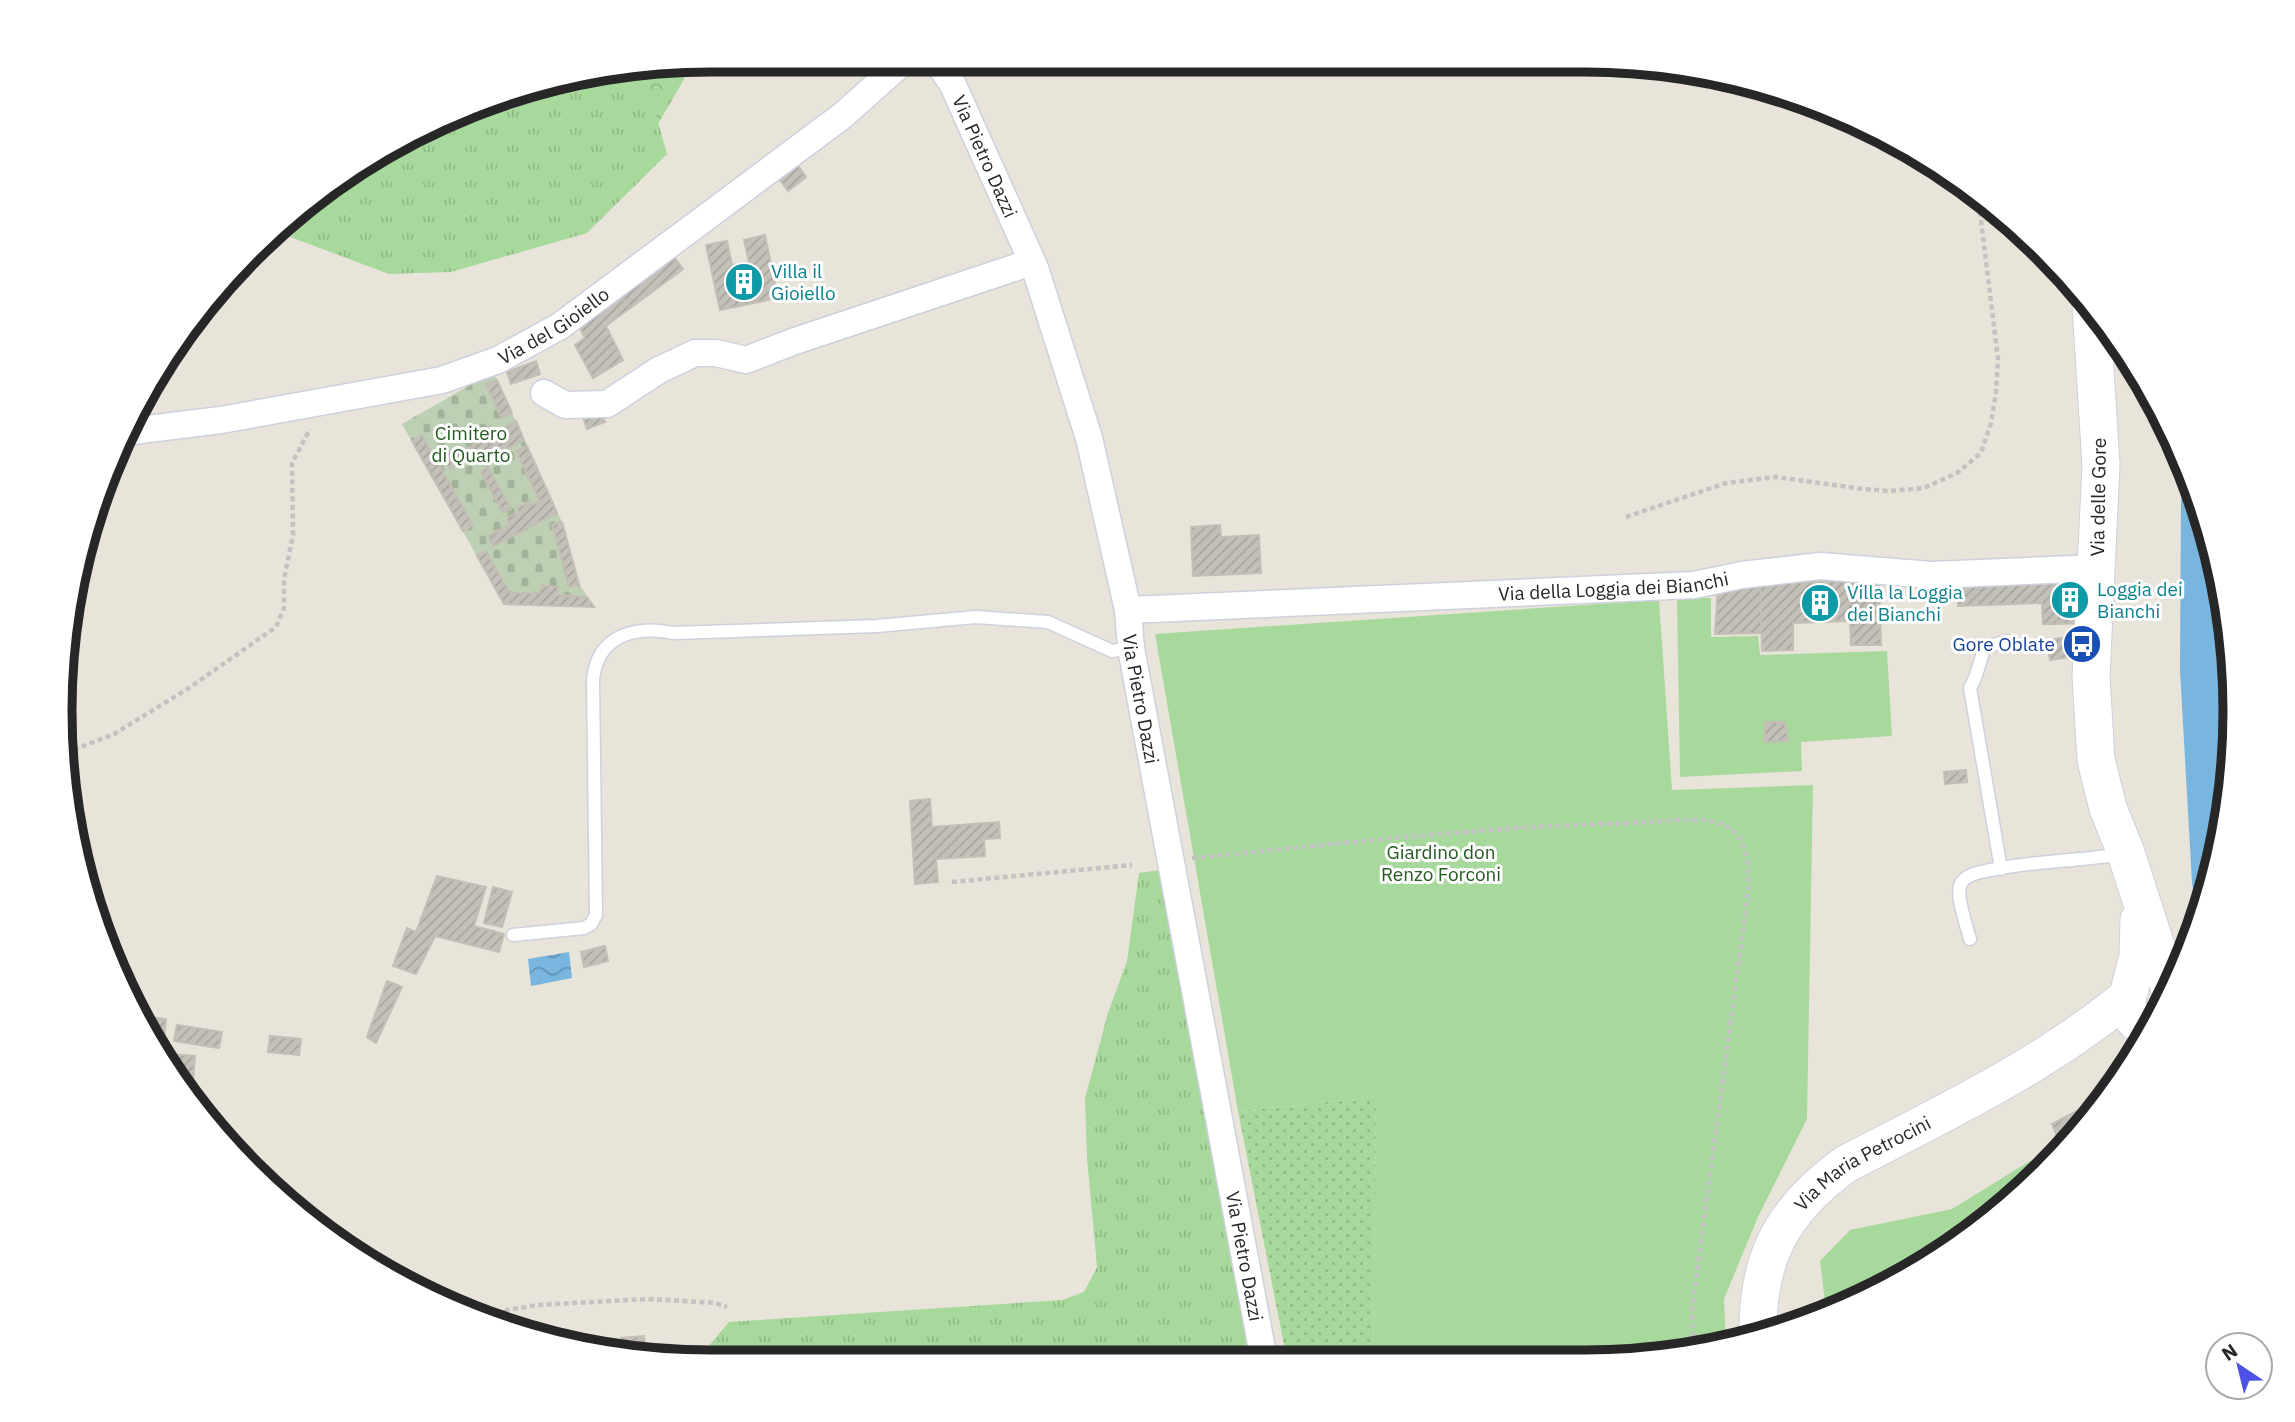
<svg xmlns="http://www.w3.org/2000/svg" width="2295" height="1422" viewBox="0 0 2295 1422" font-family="'IBM Plex Sans',sans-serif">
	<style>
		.grass { fill: url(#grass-tufts) }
		.forest { fill: url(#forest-crowns) }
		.cemetery { fill: url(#cemetery-stones) }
		.park { fill: #a8d99c }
		.garden { fill: url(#garden-dots) }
		.water { fill: url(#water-waves) }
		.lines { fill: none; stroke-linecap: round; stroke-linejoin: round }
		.river { stroke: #78b5df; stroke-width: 40 }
		.building { fill: url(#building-hatch); stroke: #c3bfb4; stroke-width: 2 }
		.lane-casing { stroke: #cfd0de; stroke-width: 15 }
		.street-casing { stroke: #cfd0de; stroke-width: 29 }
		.secondary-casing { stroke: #cfd0de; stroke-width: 39 }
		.path { stroke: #c3c3c3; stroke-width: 4.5; stroke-dasharray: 5 3.5; stroke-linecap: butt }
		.lane { stroke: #fff; stroke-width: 12 }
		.street { stroke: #fff; stroke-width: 26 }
		.secondary { stroke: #fff; stroke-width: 37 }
		.labels { text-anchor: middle; stroke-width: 6; stroke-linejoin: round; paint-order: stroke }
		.street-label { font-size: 19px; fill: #272727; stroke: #fff }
		.culture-label { font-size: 19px; fill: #0d838f; stroke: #fff; text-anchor: start }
		.park-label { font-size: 19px; fill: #255a21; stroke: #fff }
		.transit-label { font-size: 19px; fill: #164399; stroke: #fff; text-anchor: end }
		.rim { fill: none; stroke: #272727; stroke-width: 9 }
	</style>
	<defs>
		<pattern id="grass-tufts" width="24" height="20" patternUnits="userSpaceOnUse" patternTransform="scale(1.75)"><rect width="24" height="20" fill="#a8d99c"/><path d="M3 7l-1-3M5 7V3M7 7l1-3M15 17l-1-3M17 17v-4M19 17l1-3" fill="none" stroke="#91ba86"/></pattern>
		<pattern id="forest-crowns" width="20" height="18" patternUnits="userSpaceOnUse" patternTransform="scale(1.75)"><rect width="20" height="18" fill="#a8d99c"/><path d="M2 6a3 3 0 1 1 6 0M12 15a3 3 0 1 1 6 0" fill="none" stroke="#91ba86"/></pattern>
		<pattern id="cemetery-stones" width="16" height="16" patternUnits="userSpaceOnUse" patternTransform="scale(1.75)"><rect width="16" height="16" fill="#bdd0b3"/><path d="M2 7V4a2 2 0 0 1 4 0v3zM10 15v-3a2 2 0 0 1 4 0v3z" fill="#a2b39a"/></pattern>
		<pattern id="garden-dots" width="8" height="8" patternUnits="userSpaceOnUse" patternTransform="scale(1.75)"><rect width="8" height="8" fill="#a8d99c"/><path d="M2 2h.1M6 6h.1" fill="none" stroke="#91ba86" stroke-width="1.8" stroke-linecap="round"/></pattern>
		<pattern id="water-waves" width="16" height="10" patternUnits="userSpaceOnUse" patternTransform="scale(1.75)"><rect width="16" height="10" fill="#78b5df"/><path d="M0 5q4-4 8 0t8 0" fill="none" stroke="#6293b5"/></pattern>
		<pattern id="building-hatch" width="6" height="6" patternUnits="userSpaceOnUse" patternTransform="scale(1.75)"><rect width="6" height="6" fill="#c3c0b9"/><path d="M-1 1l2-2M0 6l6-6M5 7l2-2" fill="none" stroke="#a8a59f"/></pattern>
	</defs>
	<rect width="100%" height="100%" fill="#e8e4da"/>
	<path class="grass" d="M622,74L652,101L667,154L587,233L451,272L389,274L285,235L273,236L315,194L502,94Z
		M1160,870L1253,1360L708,1357L707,1348L729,1322L1062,1300L1084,1292L1097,1267L1087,1158L1085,1098L1108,1013L1127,961L1139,873Z"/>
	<path class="forest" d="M694,62L658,124L652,101L622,74Z"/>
	<path class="cemetery" d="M493,372L562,522L579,584L594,607L504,604L402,424Z"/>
	<path class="park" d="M1677,598H1711V637L1758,636L1760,655L1887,651L1892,736L1801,742L1802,771L1680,777Z
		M1659,600L1672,790L1813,785L1807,1119L1758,1217L1724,1299L1726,1345L1627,1361L1373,1360L1376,1097L1238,1111L1155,634Z
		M2046,1151L2050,1162L2014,1201L1909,1275L1826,1310L1820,1261L1850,1230L1952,1209Z"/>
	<path class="garden" d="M1376,1097L1373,1360H1287L1238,1111Z"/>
	<path class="water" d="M569,952L572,978L531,986L528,959Z"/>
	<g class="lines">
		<path class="river" d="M2201,502L2200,669L2212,882"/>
	</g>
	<path class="building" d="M796,163L806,177L788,191L777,176Z
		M765,235L778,298L720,310L706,245L727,241L732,265L749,262L744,240Z
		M672,254L683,269L630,308L619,293Z
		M619,293L630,308L606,326L623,360L593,378L575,345L585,338L577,322Z
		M536,361L540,374L511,384L507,372Z
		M497,380L512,413L501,418L486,384Z
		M598,405L605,422L587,429L581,412Z
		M516,421L524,440L477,464L473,457L450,469L441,456L460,446L462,451L482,441L478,432L490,426L495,433Z
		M422,435L473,525L463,531L412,441Z
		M527,446L550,497L540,502L516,451Z
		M488,467L511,509L503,513L481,472Z
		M550,497L557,513L493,546L488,536L510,525L507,518L519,512L517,508L530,501L531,505Z
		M562,522L579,584L569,587L552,525Z
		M1220,525L1221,537L1259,535L1261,573L1193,576L1191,527Z
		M486,551L510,593H540L542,585L558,587L556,595L587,597L594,607L504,604L477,556Z
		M2082,576L2084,623L2057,624L2056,577Z
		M2056,577L2057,624H2043L2042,603L1958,606L1957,580Z
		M1879,579L1881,645H1851L1850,621L1793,623V650L1762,651L1760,584Z
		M1718,584H1760L1762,633L1715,634Z
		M2074,636L2077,656L2050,660L2047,640Z
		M1765,722H1785L1788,741L1764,742Z
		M1966,770L1967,782L1945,784L1944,772Z
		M930,799L932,827L999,822L1000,838L984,839L985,856L936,859L938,882L915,884L910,801Z
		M437,876L486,887L474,926L504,934L499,952L435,936L416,974L393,966L407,928L416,932Z
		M493,887L512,892L502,927L484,923Z
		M605,946L608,961L584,967L581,952Z
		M387,981L402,987L376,1043L367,1037Z
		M142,1016L166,1019L164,1040L152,1038Z
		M177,1025L222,1032L219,1048L174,1041Z
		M270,1036L301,1039L299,1055L268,1052Z
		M168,1054L195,1056L193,1084L178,1083L170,1073L167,1068Z
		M2109,1094L2101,1107L2058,1154L2052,1143L2058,1138L2052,1124Z
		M644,1336L646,1357L623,1356L621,1338Z"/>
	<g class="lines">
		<g class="lane-casing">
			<path id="lane" d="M2001,869L1970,688C1977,678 1980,659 1985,647L2008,641
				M513,935L584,928L591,924L596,915L593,679C598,635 635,625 674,633L877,626L976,617L1048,622L1112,651L1131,648
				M1970,939C1967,927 1956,897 1960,886C1962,879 1970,875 1977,873C2023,861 2074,862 2122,854"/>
		</g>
		<g class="street-casing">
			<g id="street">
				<path id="s1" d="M937,61L953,85L1035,268L1089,438L1128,610L1131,648L1264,1360"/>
				<path d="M544,393L565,405L607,404L659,370L695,353H716L746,360L795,341L1032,262"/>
				<path id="s2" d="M132,431L221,420L442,380L498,360L560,326L842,116L904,61"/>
				<path id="s3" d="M1128,610L1694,585L1742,575L1820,566L1932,575L2097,568"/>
			</g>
		</g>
		<g class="secondary-casing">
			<g id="secondary">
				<path d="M2091,305L2101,465L2091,677L2096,760L2108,808L2126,853L2171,993"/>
				<path d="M2139,920L2138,957L2126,1003L2131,1016L2136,1022L2152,1026"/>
				<path id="s4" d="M1758,1338C1756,1259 1782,1210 1846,1164C1944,1113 2042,1067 2127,997"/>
			</g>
		</g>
		<path class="path" d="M1626,517L1726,483L1776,477L1863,489L1889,491L1924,488L1957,473L1981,453L1991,423L1996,392L1998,359L1980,212L1975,191
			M66,753L114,734L189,688L276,627L284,608V579L293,535L292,463L310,429
			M1192,858C1339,844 1487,826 1634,823C1658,822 1703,815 1724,825C1748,835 1747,863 1749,885L1692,1309L1693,1350
			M952,882L1132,865
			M491,1321L507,1310L538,1305L647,1299L716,1303L727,1307"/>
		<use href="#lane" class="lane"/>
		<use href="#street" class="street"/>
		<use href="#secondary" class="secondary"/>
	</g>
	<defs>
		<g id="building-disc" transform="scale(2.0125)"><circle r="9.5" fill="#0f9aa8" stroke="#fff"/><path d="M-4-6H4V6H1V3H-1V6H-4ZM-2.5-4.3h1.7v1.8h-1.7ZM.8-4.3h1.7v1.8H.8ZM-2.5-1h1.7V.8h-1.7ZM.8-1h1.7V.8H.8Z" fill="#fff"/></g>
		<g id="bus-disc" transform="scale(2.0125)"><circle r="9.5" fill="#1a4fb4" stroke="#fff"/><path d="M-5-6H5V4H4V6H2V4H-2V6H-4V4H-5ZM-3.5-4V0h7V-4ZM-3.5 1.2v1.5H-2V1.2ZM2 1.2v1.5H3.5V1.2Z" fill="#fff"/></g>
	</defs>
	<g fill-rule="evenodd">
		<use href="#building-disc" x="744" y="282"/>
		<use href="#building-disc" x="2070" y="600"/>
		<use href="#building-disc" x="1820" y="603"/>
		<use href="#bus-disc" x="2082" y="644"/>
	</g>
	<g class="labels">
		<g class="street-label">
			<text dy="7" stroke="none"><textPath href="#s1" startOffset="107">Via Pietro Dazzi</textPath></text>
			<text dy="7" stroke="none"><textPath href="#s2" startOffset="439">Via del Gioiello</textPath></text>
			<text transform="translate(2098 497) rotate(-89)" y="7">Via delle Gore</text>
			<text dy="7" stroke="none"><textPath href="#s3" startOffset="486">Via della Loggia dei Bianchi</textPath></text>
			<text dy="7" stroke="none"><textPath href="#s1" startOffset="674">Via Pietro Dazzi</textPath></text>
			<text dy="7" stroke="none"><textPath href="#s4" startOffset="219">Via Maria Petrocini</textPath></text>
			<text dy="7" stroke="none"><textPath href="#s1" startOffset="1241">Via Pietro Dazzi</textPath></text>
		</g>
		<g class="culture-label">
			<text x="771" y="278">Villa il<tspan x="771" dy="22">Gioiello</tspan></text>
			<text x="2097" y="596">Loggia dei<tspan x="2097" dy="22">Bianchi</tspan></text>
			<text x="1847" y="599">Villa la Loggia<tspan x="1847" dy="22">dei Bianchi</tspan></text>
		</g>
		<g class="park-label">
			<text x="471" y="440">Cimitero<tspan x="471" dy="22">di Quarto</tspan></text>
			<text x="1441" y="859">Giardino don<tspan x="1441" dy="22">Renzo Forconi</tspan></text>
		</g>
		<g class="transit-label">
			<text x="2055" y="651">Gore Oblate</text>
		</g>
	</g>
	<path d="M0 0H2295V1422H0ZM711 72H1584A639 639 0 0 1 2223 711V711A639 639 0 0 1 1584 1350H711A639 639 0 0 1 72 711V711A639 639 0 0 1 711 72Z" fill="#fff" fill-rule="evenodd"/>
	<path class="rim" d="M711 72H1584A639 639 0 0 1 2223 711V711A639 639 0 0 1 1584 1350H711A639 639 0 0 1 72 711V711A639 639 0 0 1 711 72Z"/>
	<g transform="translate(2239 1366) rotate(325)"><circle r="33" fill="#ffffff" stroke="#a9a9a9" stroke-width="2"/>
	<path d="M0-5L12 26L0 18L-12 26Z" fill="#4b52e4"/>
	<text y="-10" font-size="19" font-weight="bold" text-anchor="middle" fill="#272727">N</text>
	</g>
</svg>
